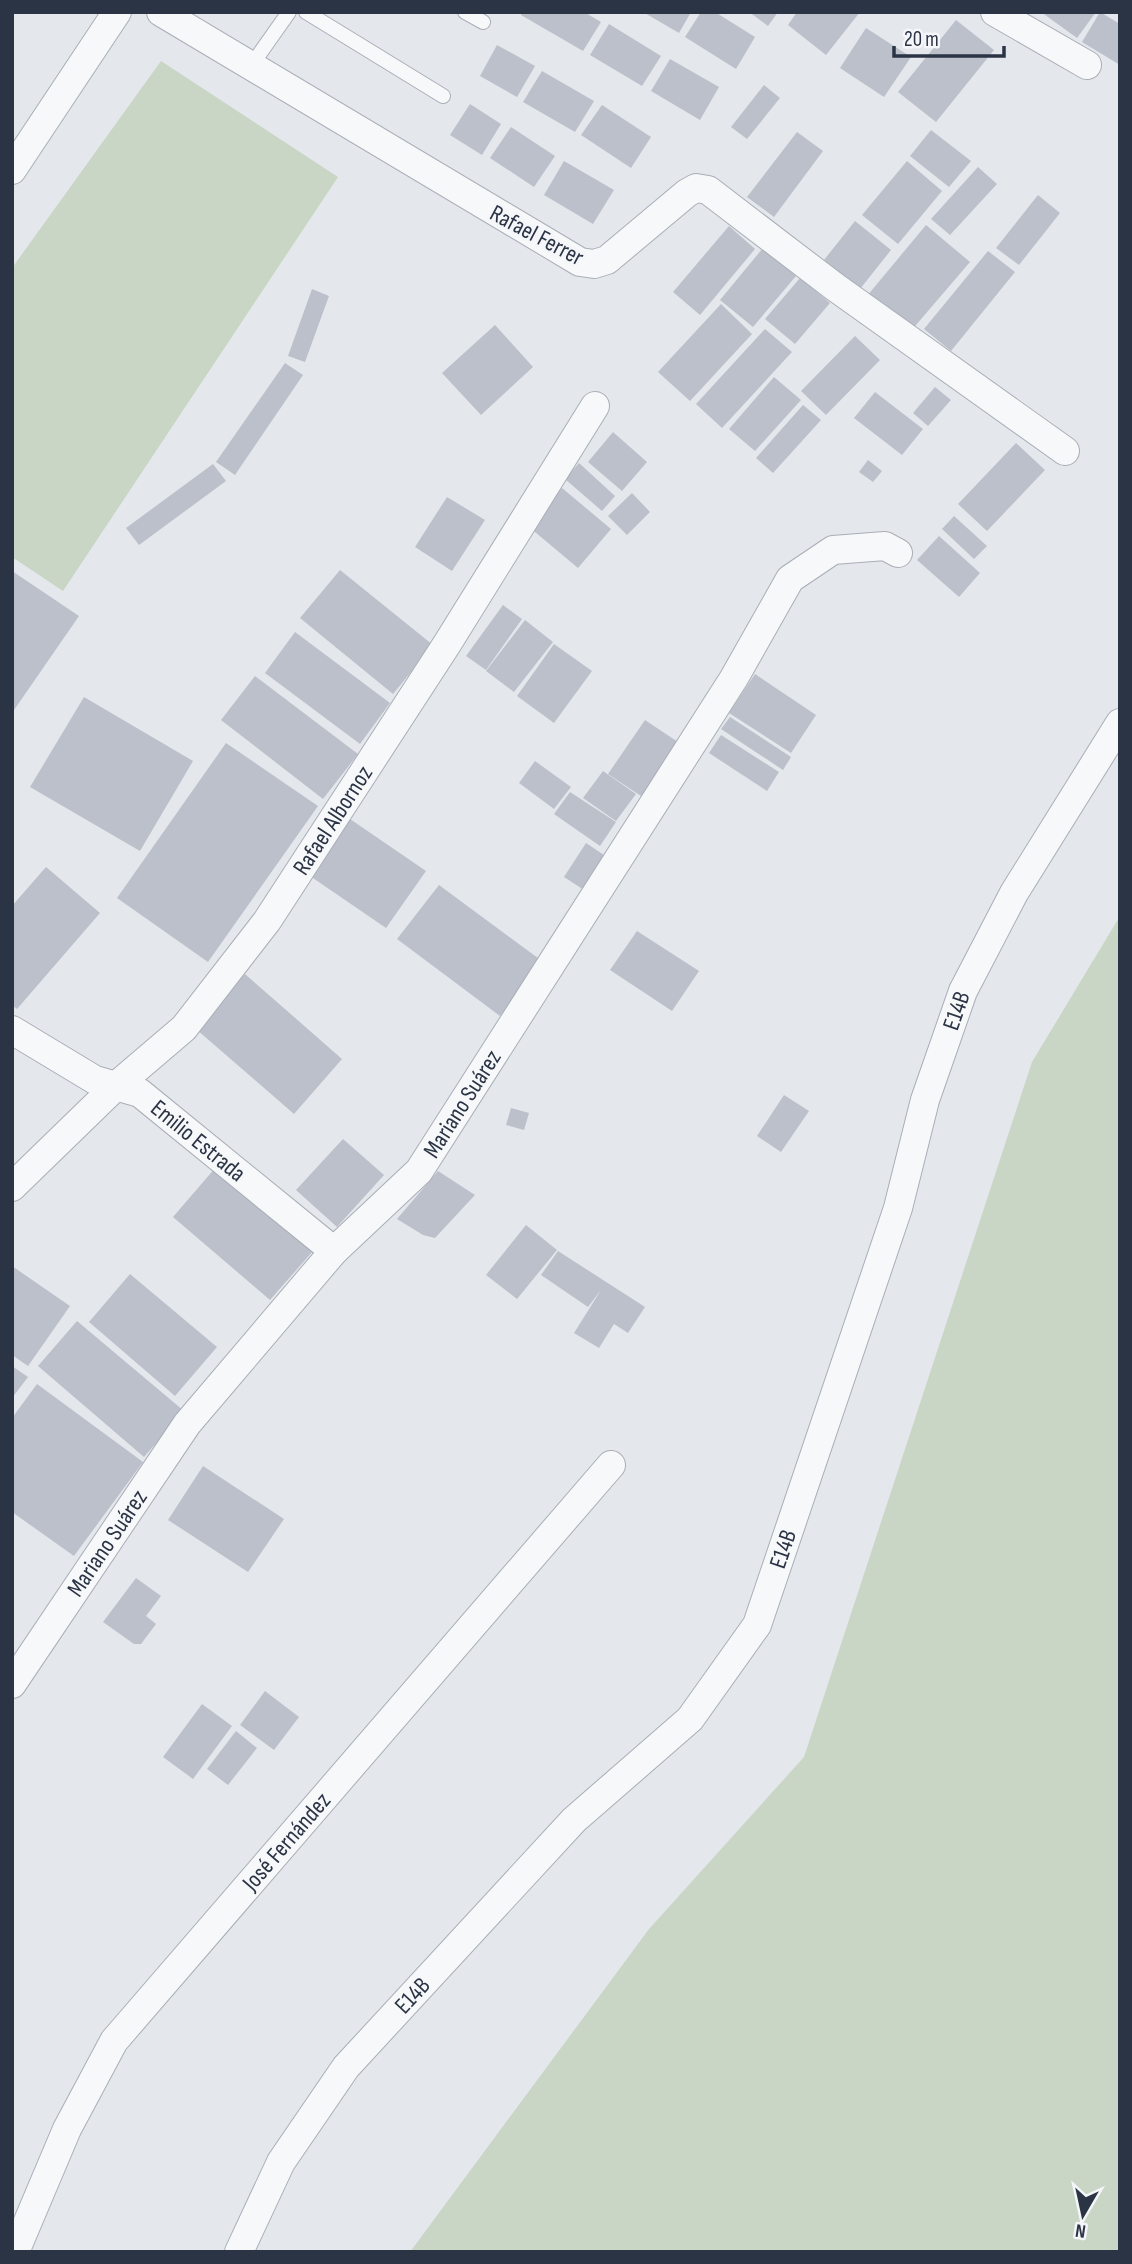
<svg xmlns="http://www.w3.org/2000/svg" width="1132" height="2264" viewBox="0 0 1132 2264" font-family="'Sofia Sans Condensed',sans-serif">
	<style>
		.green { fill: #c9d6c5 }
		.building { fill: #bbc0ca }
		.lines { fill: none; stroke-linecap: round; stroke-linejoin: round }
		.lane-casing { stroke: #a9aeb7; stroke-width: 16 }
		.street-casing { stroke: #a9aeb7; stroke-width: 30 }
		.lane { stroke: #f7f8fa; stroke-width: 14 }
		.street { stroke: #f7f8fa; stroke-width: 28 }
		.labels { text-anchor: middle; stroke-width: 6; stroke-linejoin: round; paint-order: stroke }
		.street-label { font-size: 24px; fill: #2b3445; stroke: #f4f6f9 }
	</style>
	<rect width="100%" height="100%" fill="#e4e7ec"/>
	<path class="green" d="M161,61L338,177L63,591L12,557V268Z
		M1120,916V2252H410L649,1929L804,1757L1032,1062Z"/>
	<path class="building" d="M523,12H584L601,22L583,51L521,15Z
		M643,12H691L679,33Z
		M701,12H715L755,37L736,69L685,37Z
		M749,12H778L768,26Z
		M797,12H860L826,55L788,25Z
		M1041,12H1096L1077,38Z
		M1100,12L1120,24V65L1082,42Z
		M956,20L994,50L936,122L898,92Z
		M609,24L661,56L642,86L590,55Z
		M866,28L911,57L884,97L840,68Z
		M497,45L535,66L517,97L480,76Z
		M670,59L719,87L700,120L651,91Z
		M542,71L594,101L575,132L523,102Z
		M764,85L780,98L747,139L731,127Z
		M470,104L501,124L482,155L450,135Z
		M602,105L651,137L631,168L581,135Z
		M511,127L555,156L534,187L490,158Z
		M931,130L971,161L949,187L910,156Z
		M797,132L823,151L774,217L747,197Z
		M564,161L614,190L593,224L544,195Z
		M907,161L942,191L898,244L862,215Z
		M978,167L997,184L950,235L931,219Z
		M1038,195L1060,213L1019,265L996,248Z
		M855,221L891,250L860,289L824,260Z
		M926,225L970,262L910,332L867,296Z
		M729,226L755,249L700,315L673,292Z
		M763,248L796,276L753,327L720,300Z
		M988,251L1015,272L951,351L924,329Z
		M800,278L830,303L795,344L765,319Z
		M312,289L329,296L305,362L288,356Z
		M721,304L752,334L690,401L658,372Z
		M495,325L533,367L481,415L442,373Z
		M765,329L792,352L722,428L696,404Z
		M855,336L880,360L826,415L801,391Z
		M285,363L303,375L235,475L216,462Z
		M774,377L801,400L755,451L729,429Z
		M935,387L951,400L928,426L913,413Z
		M875,392L923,429L902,455L854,418Z
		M803,405L821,420L773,473L756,458Z
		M613,432L647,462L622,491L588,462Z
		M1016,443L1045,470L987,531L958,504Z
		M868,460L882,471L873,482L859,472Z
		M579,463L615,496L602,511L565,479Z
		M213,464L226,481L139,545L126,528Z
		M562,488L611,529L578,568L529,527Z
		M632,493L650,512L627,535L608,516Z
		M447,497L485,520L452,571L415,547Z
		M954,516L987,546L974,559L942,529Z
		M939,536L980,573L959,597L917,560Z
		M340,570L433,645L393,694L300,618Z
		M12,571L79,616L12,713Z
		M503,605L522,619L486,670L466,656Z
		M525,620L553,642L514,692L486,671Z
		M295,632L390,703L360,744L265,673Z
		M554,644L592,671L554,723L517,696Z
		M755,674L816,715L791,753L729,713Z
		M255,676L358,754L323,799L221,720Z
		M84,697L193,761L140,851L30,787Z
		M730,717L791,757L783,770L721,729Z
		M645,720L678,742L641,796L608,774Z
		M721,735L779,772L767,791L709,753Z
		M226,743L318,806L208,962L117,898Z
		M535,761L571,787L554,809L519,783Z
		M603,771L636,794L616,821L583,798Z
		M570,792L616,822L600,846L554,814Z
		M350,819L426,871L386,928L310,876Z
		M586,843L607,857L584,890L564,877Z
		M46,867L100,913L17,1009L12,1005V906Z
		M439,885L542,961L500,1016L397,939Z
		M637,931L699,971L672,1011L610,970Z
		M245,974L342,1059L294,1114L196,1029Z
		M784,1095L809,1111L781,1152L757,1136Z
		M511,1108L529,1113L524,1130L506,1125Z
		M343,1139L384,1175L337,1227L296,1190Z
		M216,1167L313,1251L270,1300L173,1217Z
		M438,1171L475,1195L435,1238L423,1235L397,1219Z
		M526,1225L557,1250L517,1299L486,1275Z
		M558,1251L645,1307L628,1333L614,1324L599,1348L574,1333L601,1290L588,1307L541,1275Z
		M12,1266L70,1306L28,1366L12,1355Z
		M130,1274L217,1347L175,1396L89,1322Z
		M77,1321L184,1411L144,1457L38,1366Z
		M12,1366L28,1377L12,1398Z
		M37,1384L143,1462L74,1556L12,1512V1418Z
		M203,1466L284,1519L248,1572L168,1520Z
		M136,1578L161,1596L146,1616L156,1624L141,1644H134L103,1622Z
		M265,1691L299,1717L274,1750L240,1725Z
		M202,1704L232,1726L193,1779L163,1757Z
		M236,1731L257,1748L228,1785L207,1769Z"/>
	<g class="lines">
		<g class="lane-casing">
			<path id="lane" d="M306,12L443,96
				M465,12L483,22
				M251,66L289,12"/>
		</g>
		<g class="street-casing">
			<g id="street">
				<path d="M161,12L580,262L594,264L607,260L687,193L696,188L708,190L835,287L1065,451"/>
				<path d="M995,12L1087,65"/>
				<path d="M12,170L117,12"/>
				<path id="s1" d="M12,1030L95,1080L140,1093L334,1251"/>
				<path id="s2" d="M12,1187L116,1086L184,1028L267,921L447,644L595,406"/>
				<path id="s3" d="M12,1684L187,1424L334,1251L419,1171L734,678L790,579L833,550L885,546L898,553"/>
				<path id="s4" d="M15,2252L67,2129L114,2041L611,1465"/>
				<path id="s5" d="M239,2252L281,2162L346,2067L574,1820L690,1719L757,1625L898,1208L925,1100L963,991L1014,893L1120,723"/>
			</g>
		</g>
		<use href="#lane" class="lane"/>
		<use href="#street" class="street"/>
	</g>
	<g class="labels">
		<g class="street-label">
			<text transform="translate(537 235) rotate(28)" y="8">Rafael Ferrer</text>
			<text dy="8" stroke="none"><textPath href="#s2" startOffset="490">Rafael Albornoz</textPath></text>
			<text dy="8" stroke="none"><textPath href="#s5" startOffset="1466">E14B</textPath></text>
			<text dy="8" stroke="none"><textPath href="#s3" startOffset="737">Mariano Suárez</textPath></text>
			<text dy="8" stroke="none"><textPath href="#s1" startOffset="219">Emilio Estrada</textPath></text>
			<text dy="8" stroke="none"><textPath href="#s3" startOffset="170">Mariano Suárez</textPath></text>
			<text dy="8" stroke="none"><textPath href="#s5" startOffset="900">E14B</textPath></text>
			<text dy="8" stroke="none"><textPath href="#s4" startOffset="497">José Fernández</textPath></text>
			<text dy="8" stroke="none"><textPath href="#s5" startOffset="312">E14B</textPath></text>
		</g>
	</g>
	<rect width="1132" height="2264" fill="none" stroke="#2b3445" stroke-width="28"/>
	<g transform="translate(1083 2215) rotate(189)" stroke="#f4f6f9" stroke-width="5" paint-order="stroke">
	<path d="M0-5L12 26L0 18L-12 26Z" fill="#2b3445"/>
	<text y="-10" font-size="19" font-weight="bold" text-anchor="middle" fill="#2b3445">N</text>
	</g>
	<path d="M894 46v10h110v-10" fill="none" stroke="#2b3445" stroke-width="3.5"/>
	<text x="904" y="46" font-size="21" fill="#2b3445" stroke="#f4f6f9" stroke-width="5" paint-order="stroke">20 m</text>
</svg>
